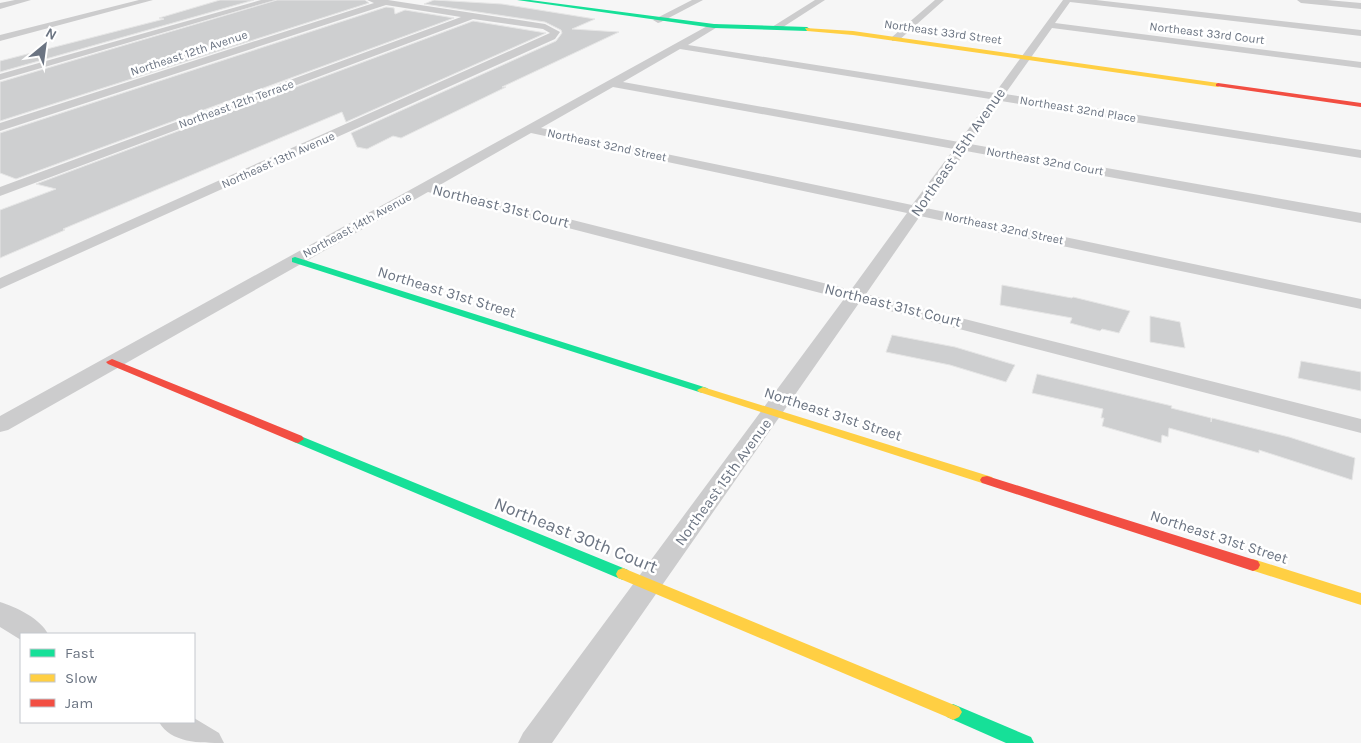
<svg xmlns="http://www.w3.org/2000/svg" width="1361" height="743" viewBox="0 0 1361 743" font-family="Karla,sans-serif">
	<style>
		.building { fill: #cecfd0; stroke: #e6e6e6 }
		.lines { fill: none; stroke-linecap: round; stroke-linejoin: round }
		.street { fill: #cccccd; fill-rule: evenodd }
		.fast { fill: #16e098; fill-rule: evenodd }
		.slow { fill: #ffcf43; fill-rule: evenodd }
		.jam { fill: #f24e42; fill-rule: evenodd }
		.labels { text-anchor: middle; stroke-width: 5; stroke-linejoin: round; paint-order: stroke }
		.far-street-label { font-size: 12px; fill: #6b7482; stroke: #fff }
		.street-label { font-size: 15px; fill: #6b7482; stroke: #fff }
		.near-street-label { font-size: 18px; fill: #6b7482; stroke: #fff }
	</style>
	<rect width="100%" height="100%" fill="#f6f6f6"/>
	<path class="building" d="M220,0H254L0,72V61L164,19L159,18Z
		M277,0H365L369,3L0,121V82Z
		M434,0L502,4L595,19L572,29L619,32L502,87H506L401,138L393,136L367,149L357,147L351,133L556,41L562,33L561,30L545,22L424,4Z
		M386,7L394,8L395,14L405,10L454,18L16,179L0,173V133Z
		M473,21L546,33L346,122L342,112L63,229L65,230L0,258V210L56,189L36,184Z
		M1002,285L1072,298L1073,297L1130,311L1119,333L1102,329L1100,331L1070,323L1072,318L1000,305Z
		M1150,316L1180,322L1185,348L1150,342Z
		M892,335L955,347L1015,365L1006,382L950,365L886,352Z
		M1301,361L1361,372V391L1298,378Z
		M1037,374L1172,406L1171,408L1211,418V422L1212,418L1289,437L1355,458L1352,480L1259,450V453L1169,428L1168,437L1162,435L1161,443L1102,426L1104,418H1101L1103,409L1032,393Z"/>
	<g class="lines">
		<path class="street" d="M15,0H31L0,9V3Z
			M139,0H153L0,41V35Z
			M261,0H275L0,80V74Z
			M367,0H388L545,24L560,32L555,39L0,289V278L550,33L543,29L473,19L0,196V187L461,17L386,5L0,131V123L374,3Z
			M692,0H703L661,22L658,23L653,20Z
			M815,0H825L780,29H774L772,27Z
			M935,0H944L898,41H892V37Z
			M1063,0H1096L1361,30V36L1070,2L1055,23L1361,62V68L1052,28L1005,94L1361,150V158L1001,101L970,144L1361,213V223L966,151L926,208L1361,299V309L920,216L866,294L1361,419V433L859,303L552,743H518L523,733L844,299L428,192L8,430L0,432V416L711,24H717L719,26L688,45L995,93ZM680,49L990,99L959,142L623,82ZM613,87L954,149L912,205L541,128ZM531,133L907,213L851,290L438,186Z
			M1297,0H1327L1361,3V9L1301,3Z
			M0,602C16,607 41,619 48,634H21V640L0,627Z
			M194,718L219,733L224,743C199,743 171,743 159,722H194Z"/>
		<path class="fast" d="M517,0H530L714,24L807,27L810,29L807,31L714,28Z
			M295,257L707,388L709,390L703,393L699,392L292,262V258Z
			M298,435L628,570L630,574L628,578L623,580L618,578L294,442L292,439Z
			M953,704L1031,737L1034,743H1006L947,717L944,712L947,707Z"/>
		<path class="slow" d="M805,28L853,31L1218,83L1221,85L1218,87L853,35L807,31Z
			M703,387L992,477L994,480L992,483H982L699,392L697,390Z
			M1253,559L1361,593V605L1248,569L1246,565L1248,561Z
			M623,568L959,707L962,712L959,717L953,720L947,717L618,578L616,574L618,570Z"/>
		<path class="jam" d="M1218,83L1361,103V107L1216,86V84Z
			M112,359L302,436L304,439L298,443L294,442L108,364L106,362Z
			M987,476L1258,561L1260,565L1258,569L1253,571L982,483L980,480L982,477Z"/>
	</g>
	<g class="labels">
		<g class="far-street-label">
			<text transform="translate(943 32) rotate(8)" y="4">Northeast 33rd Street</text>
			<text transform="translate(1207 33) rotate(7)" y="4">Northeast 33rd Court</text>
			<text transform="translate(189 53) rotate(-18)" y="4">Northeast 12th Avenue</text>
			<text transform="translate(236 104) rotate(-20)" y="4">Northeast 12th Terrace</text>
			<text transform="translate(1078 109) rotate(9)" y="4">Northeast 32nd Place</text>
			<text transform="translate(607 145) rotate(12)" y="4">Northeast 32nd Street</text>
			<text transform="translate(278 160) rotate(-24)" y="4">Northeast 13th Avenue</text>
			<text transform="translate(1045 161) rotate(10)" y="4">Northeast 32nd Court</text>
			<text transform="translate(357 225) rotate(-29)" y="4">Northeast 14th Avenue</text>
			<text transform="translate(1004 228) rotate(12)" y="4">Northeast 32nd Street</text>
		</g>
		<g class="street-label">
			<text transform="translate(958 152) rotate(-55)" y="5">Northeast 15th Avenue</text>
			<text transform="translate(501 206) rotate(14)" y="5">Northeast 31st Court</text>
			<text transform="translate(447 292) rotate(17)" y="5">Northeast 31st Street</text>
			<text transform="translate(893 305) rotate(14)" y="5">Northeast 31st Court</text>
			<text transform="translate(833 414) rotate(18)" y="5">Northeast 31st Street</text>
			<text transform="translate(723 482) rotate(-54)" y="5">Northeast 15th Avenue</text>
			<text transform="translate(1219 537) rotate(18)" y="5">Northeast 31st Street</text>
		</g>
		<g class="near-street-label">
			<text transform="translate(576 535) rotate(22)" y="6">Northeast 30th Court</text>
		</g>
	</g>
	<rect x="20" y="633" width="175" height="90" fill="#ffffff" stroke="#c4c7cd"/>
	<rect x="30" y="649" width="25" height="8" fill="#16e098" stroke="#c4c7cd"/>
	<text x="65" y="658" font-size="15" fill="#6b7482">Fast</text>
	<rect x="30" y="674" width="25" height="8" fill="#ffcf43" stroke="#c4c7cd"/>
	<text x="65" y="683" font-size="15" fill="#6b7482">Slow</text>
	<rect x="30" y="699" width="25" height="8" fill="#f24e42" stroke="#c4c7cd"/>
	<text x="65" y="708" font-size="15" fill="#6b7482">Jam</text>
	<g transform="translate(45 45) rotate(29)" stroke="#ffffff" stroke-width="4" paint-order="stroke">
	<path d="M0-4L9 19L0 12L-9 19Z" fill="#6b7482"/>
	<text y="-8" font-size="14" font-weight="bold" text-anchor="middle" fill="#6b7482">N</text>
	</g>
</svg>
